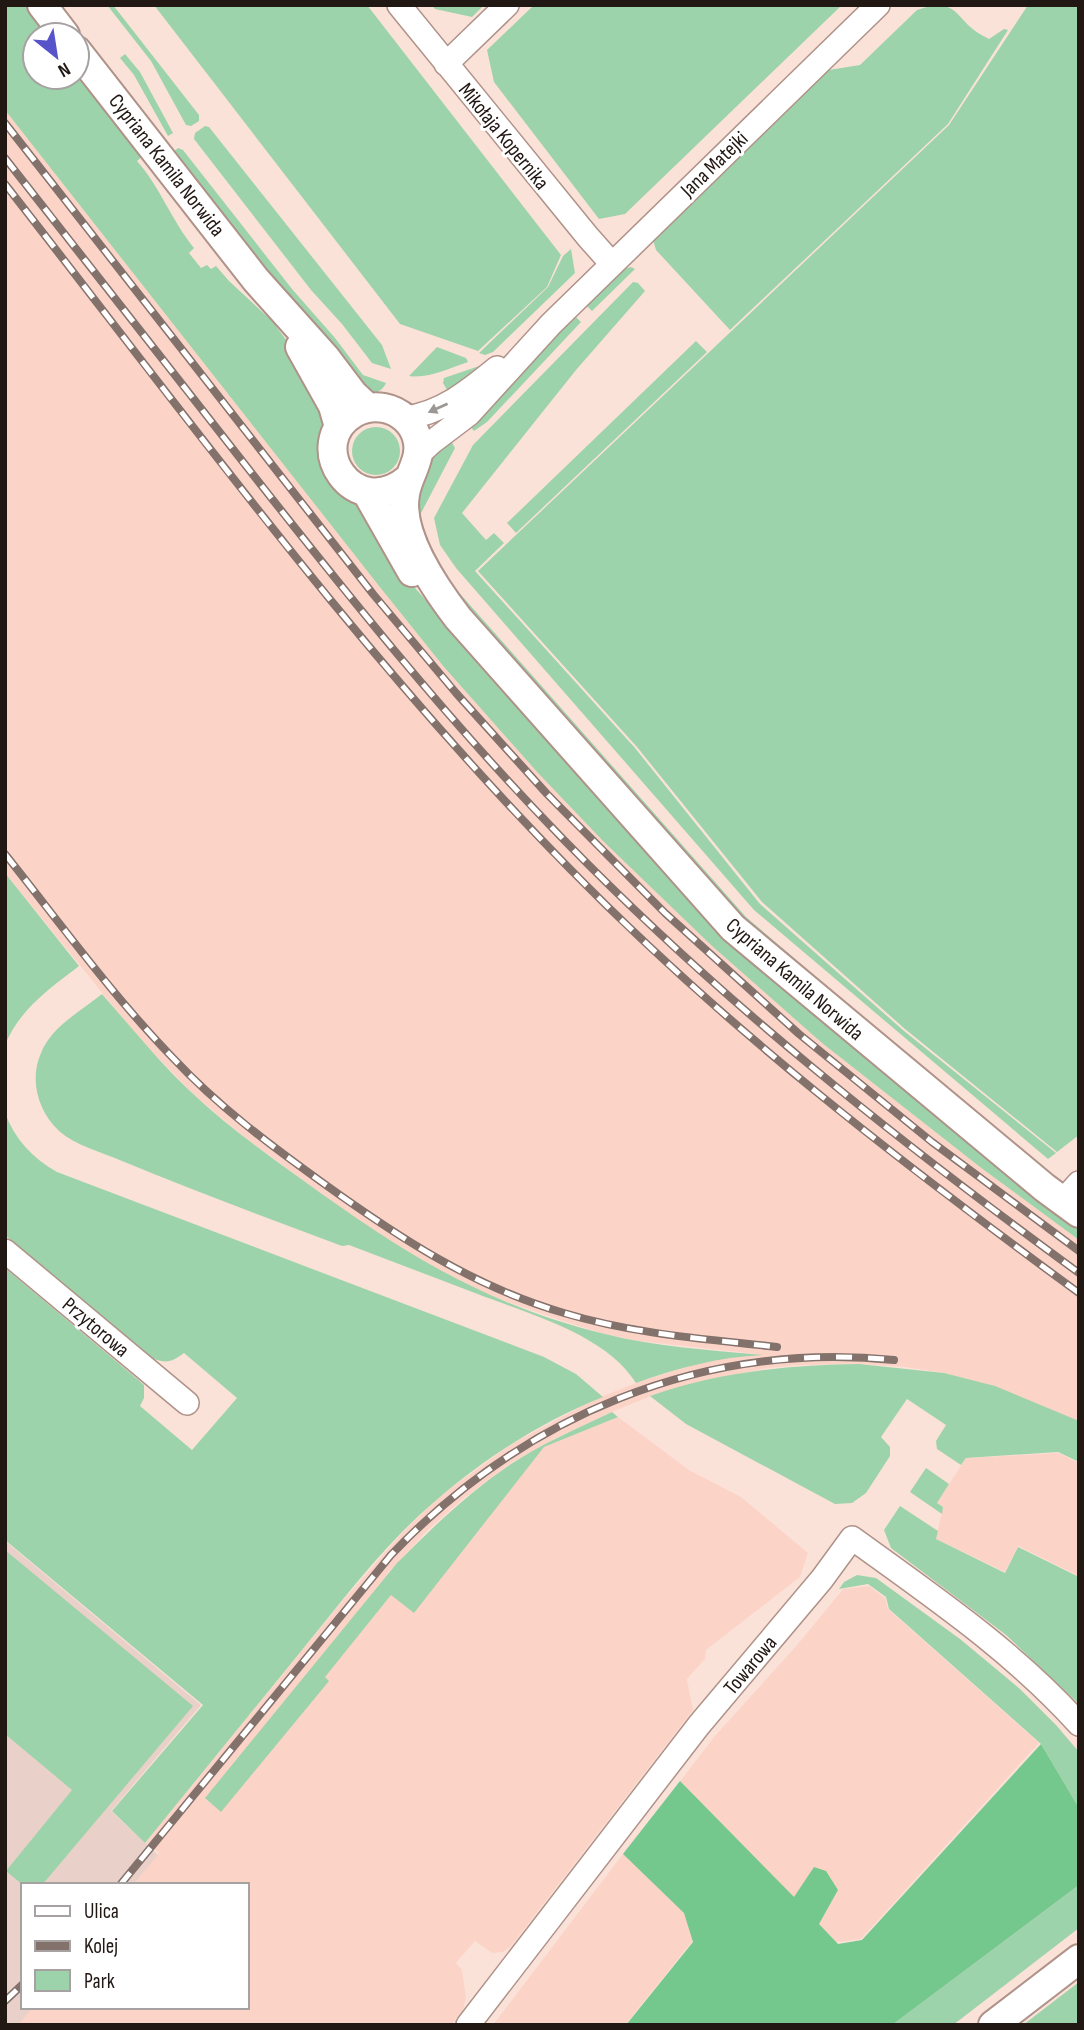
<svg xmlns="http://www.w3.org/2000/svg" width="1084" height="2030" viewBox="0 0 1084 2030" font-family="'Sofia Sans Condensed',sans-serif">
	<style>
		.built { fill: #fcd4c7 }
		.industrial { fill: #e9d0c8 }
		.green { fill: #9dd3ab }
		.forest { fill: #74c88d }
		.lines { fill: none; stroke-linecap: round; stroke-linejoin: round }
		.minor-casing { stroke: #af9288; stroke-width: 26 }
		.tertiary-casing { stroke: #af9288; stroke-width: 32 }
		.minor { stroke: #fff; stroke-width: 23 }
		.tertiary { stroke: #fff; stroke-width: 28 }
		.rail-casing { stroke: #83726c; stroke-width: 8 }
		.rail { stroke: #fff; stroke-width: 5; stroke-dasharray: 16; stroke-linecap: butt }
		.oneway { fill: #9b9795 }
		.labels { text-anchor: middle; stroke-width: 6; stroke-linejoin: round; paint-order: stroke }
		.street-label { font-size: 21px; fill: #211713; stroke: #fff }
	</style>
	<rect width="100%" height="100%" fill="#fbe2d9"/>
	<path class="built" d="M5,110L379,586L444,667L538,773L604,842L712,946L822,1043L980,1167L1079,1240V1422L944,1373L905,1367L859,1364L802,1365L768,1368L712,1380L658,1393L612,1412L554,1439L511,1463L464,1498L427,1531L385,1576L544,1447L618,1417L689,1470L741,1497L808,1553L800,1577L706,1650L705,1659L687,1679L693,1710L511,1946L503,1952L492,1953L475,1941L456,1963L462,1970L466,1997L463,2010L451,2025H18L32,2007H247V1885H133L159,1853L145,1843L339,1605L401,1534L440,1496L510,1445L591,1401L636,1383L695,1364L728,1357L756,1354L639,1341L604,1334L560,1320L476,1291L418,1259L371,1230L244,1137L193,1094L138,1037L5,873Z
		M1058,1453L1079,1463V1576L1018,1546L1005,1572L936,1539L943,1507L937,1503L966,1458Z
		M869,1586L885,1598L888,1609L1039,1743L861,1939L830,1943L678,1784L714,1737L798,1644L843,1589Z
		M638,1834L715,1913L625,2025H493Z"/>
	<path class="industrial" d="M5,1541L201,1705L111,1811L158,1855L133,1885H23V2007H33L18,2025H5Z"/>
	<path class="green" d="M5,5H26L49,35H35V77H77V71L143,156L137,161C160,187 172,221 194,248L189,253L201,268L207,265L211,269L216,266L229,281L272,321L293,349L360,501L407,579L726,937L1038,1198L1079,1227V1240L980,1167L822,1043L712,946L604,842L538,773L444,667L379,586L5,110Z
		M107,5H113L199,115V121L191,126L186,125L151,61Z
		M154,5H367L561,255L547,287L478,351L400,324Z
		M432,5H484L472,17L435,9Z
		M534,5H842L625,214L599,219L494,82L487,50Z
		M933,5C958,5 957,17 974,30C979,34 984,36 989,39L1004,29L1008,30L948,124L730,330L656,250L653,240L829,70L860,65L917,10Z
		M1028,5H1079V1135L1057,1152L905,1029L762,902L637,747L478,571L949,125Z
		M125,54L140,72L173,133L168,136L134,75L120,58Z
		M205,126L209,127L382,345L391,369L372,363L342,324L311,290L194,139L195,133Z
		M178,148L183,150L292,289L335,338L363,375L386,383C382,392 376,393 366,393L285,297L172,153Z
		M571,249L575,273L493,352L485,355L479,353L548,287L563,256Z
		M631,267L635,269L592,311L586,305L621,270Z
		M633,282L638,283L645,291L576,370L462,513L486,540L494,533L504,543L475,571L635,748L760,904L904,1031L1056,1153L1048,1159L754,910L456,568L440,545L434,518L473,445Z
		M575,316L581,322L487,422L474,431L469,425Z
		M696,341L707,352L516,533L507,523Z
		M437,347L466,358L468,362C449,368 429,379 409,376Z
		M494,361L450,395L443,383L444,378Z
		M352 451a24 24 0 1 1 48 0a24 24 0 1 1-48 0Z
		M450,439L455,448L419,517L426,544L446,578L746,917L1053,1179L1052,1180L742,921L447,586C429,563 407,526 411,496C413,486 419,480 423,472C430,456 435,448 450,439Z
		M5,873L79,966C49,989 20,1009 5,1045Z
		M102,994C131,1027 159,1062 191,1092C226,1125 265,1153 304,1181C402,1252 485,1305 605,1334C656,1347 710,1350 763,1355C718,1357 678,1368 636,1383C606,1334 526,1313 475,1293C433,1277 391,1261 349,1245L342,1246C268,1218 194,1191 122,1161C102,1152 76,1146 59,1131C38,1111 29,1080 41,1053C51,1027 81,1011 102,994Z
		M5,1113C15,1139 32,1158 57,1172L544,1357L576,1374L603,1397C528,1427 459,1475 402,1532C361,1574 326,1621 289,1666C241,1725 193,1784 145,1843L112,1811L203,1705L5,1540V1268L136,1378L144,1385V1398L140,1406L192,1450L237,1398L184,1353C173,1361 168,1364 154,1359L5,1235Z
		M859,1364L944,1373L995,1386L1079,1421V1462L1058,1452L966,1458L961,1465L937,1449L936,1441L946,1425L907,1399L881,1437L890,1447V1456L866,1493L852,1503L835,1504L686,1424L650,1396C717,1372 788,1365 859,1364Z
		M612,1412L618,1417L544,1447L414,1613L391,1595L325,1677L329,1681L221,1812L205,1798L397,1563C432,1528 469,1492 511,1464C543,1443 578,1428 612,1412Z
		M926,1468L949,1484L937,1503L943,1507L942,1514L910,1492Z
		M900,1506L938,1531L936,1539L1005,1573L1018,1547L1079,1577V1704L1006,1635L891,1548L884,1530Z
		M5,1550L193,1706L42,1885H23L6,1871L72,1790L5,1734Z
		M857,1575L876,1578L960,1639L1020,1689L1056,1725L1079,1752V1808L1041,1744L889,1609L886,1597L868,1584L839,1589L844,1582Z
		M1079,1885V1928L953,2025H892Z
		M1079,1982V2025H1023Z"/>
	<path class="forest" d="M1041,1744L1079,1808V1885L892,2025H626L693,1942L684,1913L623,1854L680,1781L794,1897L814,1867L826,1871L838,1890L819,1924L838,1944L862,1940Z"/>
	<g class="lines">
		<g class="minor-casing">
			<path id="minor" d="M399,5L588,237L612,264
				M446,64L507,5
				M405,418C442,413 469,391 497,368
				M419,454L432,442L469,414L551,324L878,5
				M1062,1202L1079,1183
				M5,1251L187,1403
				M468,2025L699,1725L822,1579L852,1538C932,1596 1012,1650 1079,1724"/>
		</g>
		<g class="tertiary-casing">
			<path id="tertiary" d="M42,5L65,35
				M77,51L256,280L325,357L353,394L367,407
				M300,347L333,406L339,427
				M408,479C354,524 302,444 354,413C363,408 373,406 384,408C400,411 413,423 417,438C423,459 408,474 405,494C398,534 435,588 458,618L733,928L1045,1188L1079,1213
				M367,493L412,572
				M993,2025L1079,1959"/>
		</g>
		<use href="#minor" class="minor"/>
		<use href="#tertiary" class="tertiary"/>
		<g class="rail-casing">
			<path id="rail" d="M5,123L373,594L456,693L547,794L665,913L799,1034L932,1142L1079,1251
				M5,158C82,256 159,355 236,453C341,587 446,719 565,841C722,1002 897,1140 1079,1273
				M5,184C187,417 362,658 570,869C726,1028 900,1162 1079,1293
				M5,854C60,923 112,995 173,1058C218,1106 270,1145 323,1183C398,1237 474,1287 564,1313C633,1334 706,1339 777,1347
				M120,1885L391,1555C523,1416 701,1341 894,1360
				M5,2001L23,1984"/>
		</g>
		<use href="#rail" class="rail"/>
	</g>
	<defs><path id="oneway-solid" d="M-6-.8H1V-3.2L6.5 0L1 3.2V.8H-6Z" transform="scale(1.75)"/></defs>
	<use class="oneway" href="#oneway-solid" transform="translate(438 408) rotate(156)"/>
	<g class="labels">
		<g class="street-label">
			<text transform="translate(504 136) rotate(51)" y="7">Mikołaja Kopernika</text>
			<text transform="translate(714 164) rotate(-44)" y="7">Jana Matejki</text>
			<text transform="translate(167 165) rotate(52)" y="7">Cypriana Kamila Norwida</text>
			<text transform="translate(795 979) rotate(41)" y="7">Cypriana Kamila Norwida</text>
			<text transform="translate(96 1327) rotate(40)" y="7">Przytorowa</text>
			<text transform="translate(750 1665) rotate(-50)" y="7">Towarowa</text>
		</g>
	</g>
	<rect width="1084" height="2030" fill="none" stroke="#211713" stroke-width="14"/>
	<rect x="21" y="1883" width="228" height="126" fill="#ffffff" stroke="#a6a2a1" stroke-width="2"/>
	<rect x="35" y="1906" width="35" height="10" fill="#ffffff" stroke="#a6a2a1" stroke-width="2"/>
	<text x="84" y="1918" font-size="21" fill="#211713">Ulica</text>
	<rect x="35" y="1941" width="35" height="10" fill="#83726c" stroke="#a6a2a1" stroke-width="2"/>
	<text x="84" y="1953" font-size="21" fill="#211713">Kolej</text>
	<rect x="35" y="1970" width="35" height="21" fill="#9dd3ab" stroke="#a6a2a1" stroke-width="2"/>
	<text x="84" y="1988" font-size="21" fill="#211713">Park</text>
	<g transform="translate(56 56) rotate(150)"><circle r="33" fill="#ffffff" stroke="#a6a2a1" stroke-width="2"/>
	<path d="M0-5L12 26L0 18L-12 26Z" fill="#5754cb"/>
	<text y="-10" font-size="19" font-weight="bold" text-anchor="middle" fill="#211713">N</text>
	</g>
</svg>
